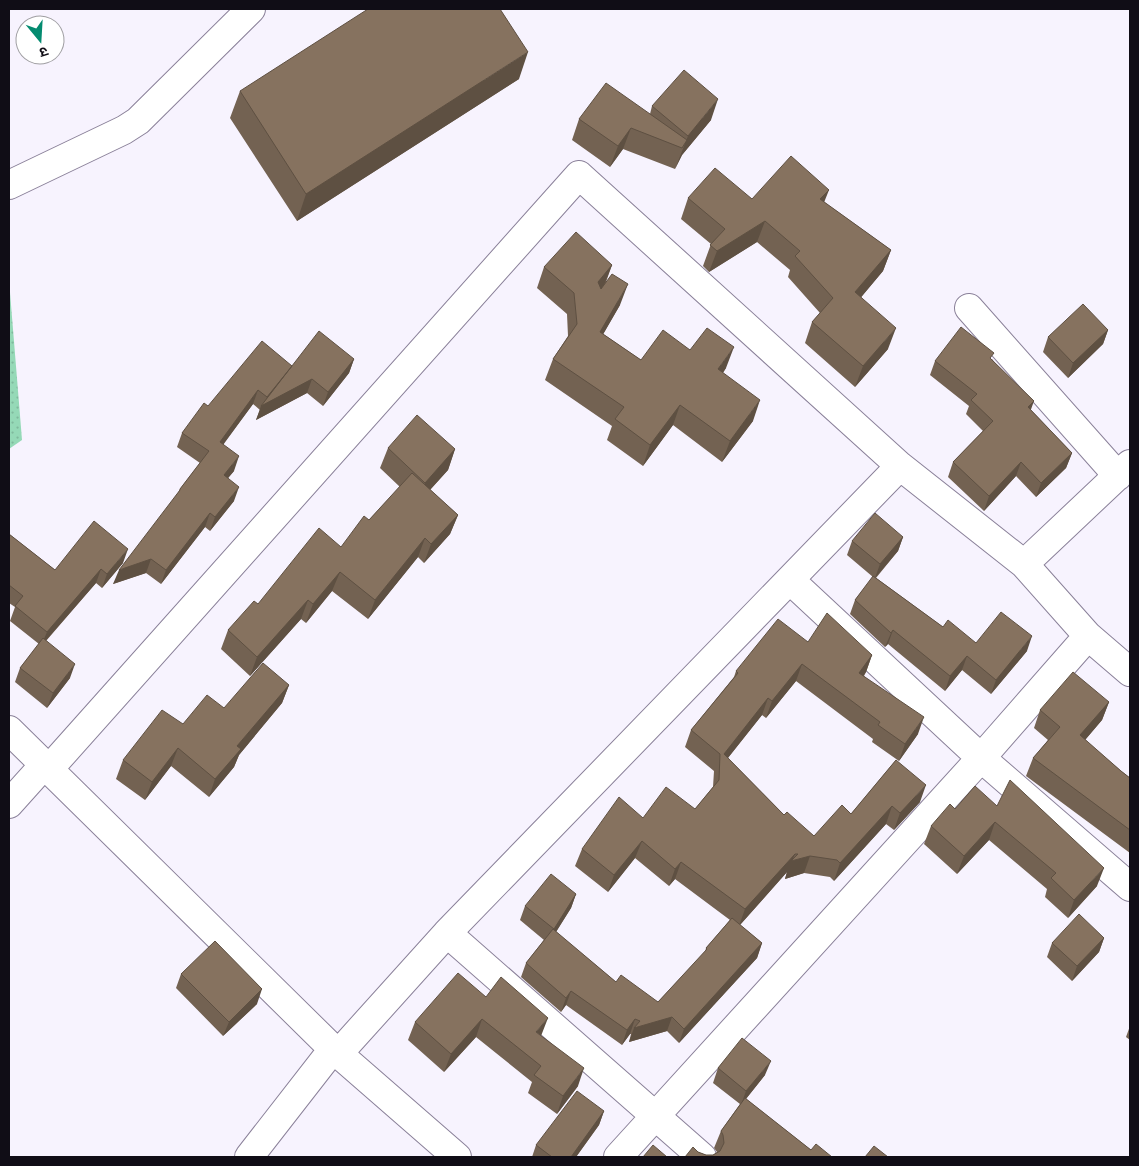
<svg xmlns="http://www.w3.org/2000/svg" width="1139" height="1166" viewBox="0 0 1139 1166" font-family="'Exo 2','Noto Sans Devanagari',sans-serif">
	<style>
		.grass { fill: url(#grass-dots) }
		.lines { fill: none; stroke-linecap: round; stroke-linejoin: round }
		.minor-casing { stroke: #8a8099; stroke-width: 30 }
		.minor { stroke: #fff; stroke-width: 28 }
		.wall { fill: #736252 }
		.shaded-wall { fill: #5e5042 }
		.building { fill: #86725f; stroke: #5e5042 }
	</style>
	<defs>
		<pattern id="grass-dots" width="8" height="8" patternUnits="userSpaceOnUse" patternTransform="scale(1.25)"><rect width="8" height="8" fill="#95d9b7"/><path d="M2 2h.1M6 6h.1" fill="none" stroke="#7fb99d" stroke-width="1.8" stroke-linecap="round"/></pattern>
	</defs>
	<rect width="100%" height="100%" fill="#f7f3fe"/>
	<path class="grass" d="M9,280L22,440L9,449Z"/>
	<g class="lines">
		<g class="minor-casing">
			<path id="minor" d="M9,185L124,130L138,121L251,9
				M969,308L1118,476
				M1024,564L1130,464
				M790,580L981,758L1130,887
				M9,730L333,1049L457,1157
				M49,769L579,175L900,466L1024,564L1088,636L1130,672
				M9,804L44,765
				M447,933L702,1157
				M338,1054L447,933L900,466
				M249,1157L333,1049
				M618,1157L981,758L1088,636"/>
		</g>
		<use href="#minor" class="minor"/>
	</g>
	<path class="wall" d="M519,79L297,221L230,118L240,91Z
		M652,106L711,120L682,155L675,169L623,149L610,167L572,140L579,119L650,114Z
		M688,198L752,199L824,202L891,250L883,271L861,297L888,349L855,387L805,343L812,322L820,313L788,277L790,270L757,242L709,272L703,266L711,244L681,219Z
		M612,265L606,282L620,305L603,334L641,360L690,350L726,368L723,373L753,421L722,462L673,425L643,466L607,440L612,426L545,380L553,359L568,336L567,314L537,288L544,267Z
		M1108,330L1103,344L1068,378L1043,352L1048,337Z
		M354,359L349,373L323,406L307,393L256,420L260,410L253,404L223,444L234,471L228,478L234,501L210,531L205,527L161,584L146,573L113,584L178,493L180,489L200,463L177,447L182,433L208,406L292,366Z
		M992,359L1031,410L1072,453L1066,468L1036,497L1016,476L984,511L948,477L953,462L983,431L966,414L969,406L930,375L935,361Z
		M388,448L455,449L448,470L430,490L458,515L450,534L424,563L418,557L368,619L332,591L306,623L301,619L250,676L221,649L228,630L258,604L341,547L369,520L400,487L380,468Z
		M9,534L55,570L123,563L102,588L96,583L46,641L70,678L47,708L15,682L20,668L39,644L10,621L15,607L9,603Z
		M903,537L898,551L876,578L943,627L976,643L1027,651L991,694L962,670L945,691L888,644L885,647L850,614L855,600L873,577L847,555L852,541Z
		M808,642L872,655L866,672L864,676L918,734L899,761L872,742L873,739L796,681L766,718L762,715L728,758L784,815L814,836L851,814L896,760L920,802L894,830L886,824L834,881L830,877L804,873L785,879L787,872L740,925L762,943L757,958L679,1043L667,1031L629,1042L631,1034H630L622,1045L566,1005L561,1012L521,977L526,963L544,940L520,920L525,906L576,894L571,908L556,932L616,982L658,1002L705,952L706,948L730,920L675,879L669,886L635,858L608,892L575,866L582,849L643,818L695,809L713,787L714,771L685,747L691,730L734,677L736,671Z
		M289,685L282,703L239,755L234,767L209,797L171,766L145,800L116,779L123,760L183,724L224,708Z
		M1109,702L1102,720L1085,740L1121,771L1130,778V853L1026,776L1033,758L1048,740L1034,728L1040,710Z
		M997,806L1097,886L1068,918L1045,897L1047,889L989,840L957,874L924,844L931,826L955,809Z
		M1104,938L1099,952L1072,981L1047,957L1052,943Z
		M181,974L257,1004L223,1036L176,988Z
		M486,997L541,1036L578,1086L557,1114L528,1093L532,1082L476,1037L444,1072L408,1040L415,1022Z
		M1130,1026V1040L1126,1037Z
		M718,1068L765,1075L746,1099L811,1150L832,1157H685L698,1152L706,1155H713L717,1152L714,1148L721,1131L740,1104L713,1083Z
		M604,1111L599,1125L576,1157H532L536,1145Z"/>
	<path class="shaded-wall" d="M528,52L519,79L297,221L306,194Z
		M718,99L711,120L682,155L675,169L688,136Z
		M631,128L623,149L610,167L618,146Z
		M829,190L821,210L820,199Z
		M765,221L757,242L709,272L717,251Z
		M891,250L883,271L848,313L855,292Z
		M612,265L604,285L591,303L598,282Z
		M628,284L620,305L593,352L600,332Z
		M896,328L888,349L855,387L863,366Z
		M1108,330L1103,344L1068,378L1073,363Z
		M734,347L726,368L710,390L718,369Z
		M354,359L349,373L323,406L328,392Z
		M292,366L312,379L307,393L256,420L261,406L264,404L267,397Z
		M258,390L253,404L215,456L220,442Z
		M760,400L753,421L722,462L730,441Z
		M1034,401L1029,415L1028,407Z
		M680,405L673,425L643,466L650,445Z
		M455,449L448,470L418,503L425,483Z
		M1072,453L1066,468L1036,497L1041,483Z
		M239,456L234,471L218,490L224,475Z
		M1021,462L1016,476L984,511L989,496Z
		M239,487L234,501L210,531L215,517Z
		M210,513L205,527L161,584L166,570Z
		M458,515L450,534L424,563L431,544Z
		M903,537L898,551L875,578L880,564Z
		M425,538L418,557L368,619L375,600Z
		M128,549L123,563L102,588L107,574Z
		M151,559L146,573L113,584L119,570Z
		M101,569L96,583L41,646L47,632Z
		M340,572L332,591L306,623L313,604Z
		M308,600L301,619L250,676L257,657Z
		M893,630L888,644L885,647L891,633Z
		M1032,636L1027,651L991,694L996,680Z
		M872,655L866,672L853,690L859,673Z
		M967,656L962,670L945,691L950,676Z
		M75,664L70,678L47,708L53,693Z
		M802,664L796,681L766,718L772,701Z
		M289,685L282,703L239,755L234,767L209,797L215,779L237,746Z
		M768,698L762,715L719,769L724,754Z
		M1109,702L1102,720L1074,753L1080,735Z
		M924,717L918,734L899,761L905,744Z
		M178,748L171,766L145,800L152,782Z
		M926,785L920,802L894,830L900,813Z
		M892,806L886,824L834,881L840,863Z
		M995,822L989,840L957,874L964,856Z
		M642,841L635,858L608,892L614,875Z
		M795,854L792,861L810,856L804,873L785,879L787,872L739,926L745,909Z
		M681,862L675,879L669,886L675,869Z
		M1104,868L1097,886L1068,918L1074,900Z
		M576,894L571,908L549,943L554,929Z
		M1104,938L1099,952L1072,981L1077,966Z
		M762,943L757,958L679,1043L684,1029Z
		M262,989L257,1004L223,1036L229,1022Z
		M571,991L566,1005L561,1012L566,998Z
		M672,1017L667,1031L629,1042L634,1028Z
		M548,1018L541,1036L536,1032Z
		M482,1019L476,1037L444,1072L451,1054Z
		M635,1019L630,1034L622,1045L627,1030Z
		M771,1061L765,1075L741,1105L746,1091Z
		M584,1068L578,1086L557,1114L563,1096Z
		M604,1111L599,1125L576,1157H571Z"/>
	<path class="building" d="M368,9H500L528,52L306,194L240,91Z
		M684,70L718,99L688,136L652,106Z
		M606,83L687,140L682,148L631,128L618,146L579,119Z
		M791,156L829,190L820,199L891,250L855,292L896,328L863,366L812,322L833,298L795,256L800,251L765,221L717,251L710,245L725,229L688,198L715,168L752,199Z
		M576,232L612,265L598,282L601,289L612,274L628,284L600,332L641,360L663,330L690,350L707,328L734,347L718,369L760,400L730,441L680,405L650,445L615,419L624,407L553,359L577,324L574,293L544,267Z
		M1083,304L1108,330L1073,363L1048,337Z
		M961,327L994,353L990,358L1034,401L1028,407L1072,453L1041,483L1021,462L989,496L953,462L993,421L971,400L977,394L935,361Z
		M319,331L354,359L328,392L312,379L261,406Z
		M262,341L292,366L267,397L258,390L220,442L239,456L224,475L239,487L215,517L210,513L166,570L151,559L119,570L180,490V489L209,451L182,433L204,403L208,406Z
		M417,415L455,449L425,483L388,448Z
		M412,473L458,515L431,544L425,538L375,600L340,572L313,604L308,600L257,657L228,630L254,601L258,604L319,528L341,547L364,516L369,520Z
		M875,513L903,537L880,564L852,541Z
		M94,521L128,549L107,574L101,569L47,632L15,606L23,596L9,585V534L55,570Z
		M873,576L943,627L948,620L976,643L1001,612L1032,636L996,680L967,656L950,676L893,630L891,633L855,600Z
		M827,613L872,655L859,673L924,717L905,744L878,725L880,722L802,664L772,701L768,698L724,754L784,815L787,812L814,836L842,805L851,814L896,760L926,785L900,813L892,806L840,863L837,860L810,856L791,861L798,854H795L745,909L681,862L675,869L642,841L614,875L582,849L619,797L643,818L666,787L695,809L719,780L720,754L691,730L738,673L736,671L778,619L808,642Z
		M43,638L75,664L53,693L20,668Z
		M263,663L289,685L237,746L241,749L215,779L178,748L152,782L123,760L162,710L183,724L207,695L224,708Z
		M1073,672L1109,702L1080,735L1121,771L1130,778V830L1033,758L1060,727L1040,710Z
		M1010,780L1104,868L1074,900L1051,878L1056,873L995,822L964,856L931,826L950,804L955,809L975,786L997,806Z
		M551,874L576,894L554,929L525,906Z
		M1079,914L1104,938L1077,966L1052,943Z
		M732,918L762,943L684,1029L672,1017L634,1028L640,1021L635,1019L627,1030L571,991L566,998L526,963L553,929L616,982L621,975L658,1002L707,949L706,948Z
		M215,941L262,989L229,1022L181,974Z
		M458,973L486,997L501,977L548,1018L536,1032L584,1068L563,1096L534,1075L541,1066L482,1019L451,1054L415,1022Z
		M742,1038L771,1061L746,1091L718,1068Z
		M577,1091L604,1111L571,1157H552L536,1145Z
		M745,1098L811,1150L816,1144L832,1157H685L693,1147L698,1152L706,1155H713L720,1151L724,1143L723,1135L721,1131Z
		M653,1145L667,1157H643Z
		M874,1146L888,1157H865Z"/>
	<rect width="1139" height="1166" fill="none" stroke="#100d16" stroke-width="20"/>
	<g transform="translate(40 40) rotate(162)"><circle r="24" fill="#ffffff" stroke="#9f9ea2"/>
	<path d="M0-4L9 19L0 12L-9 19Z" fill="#048b70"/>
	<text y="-8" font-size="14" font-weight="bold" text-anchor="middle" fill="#100d16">उ</text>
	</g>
</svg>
